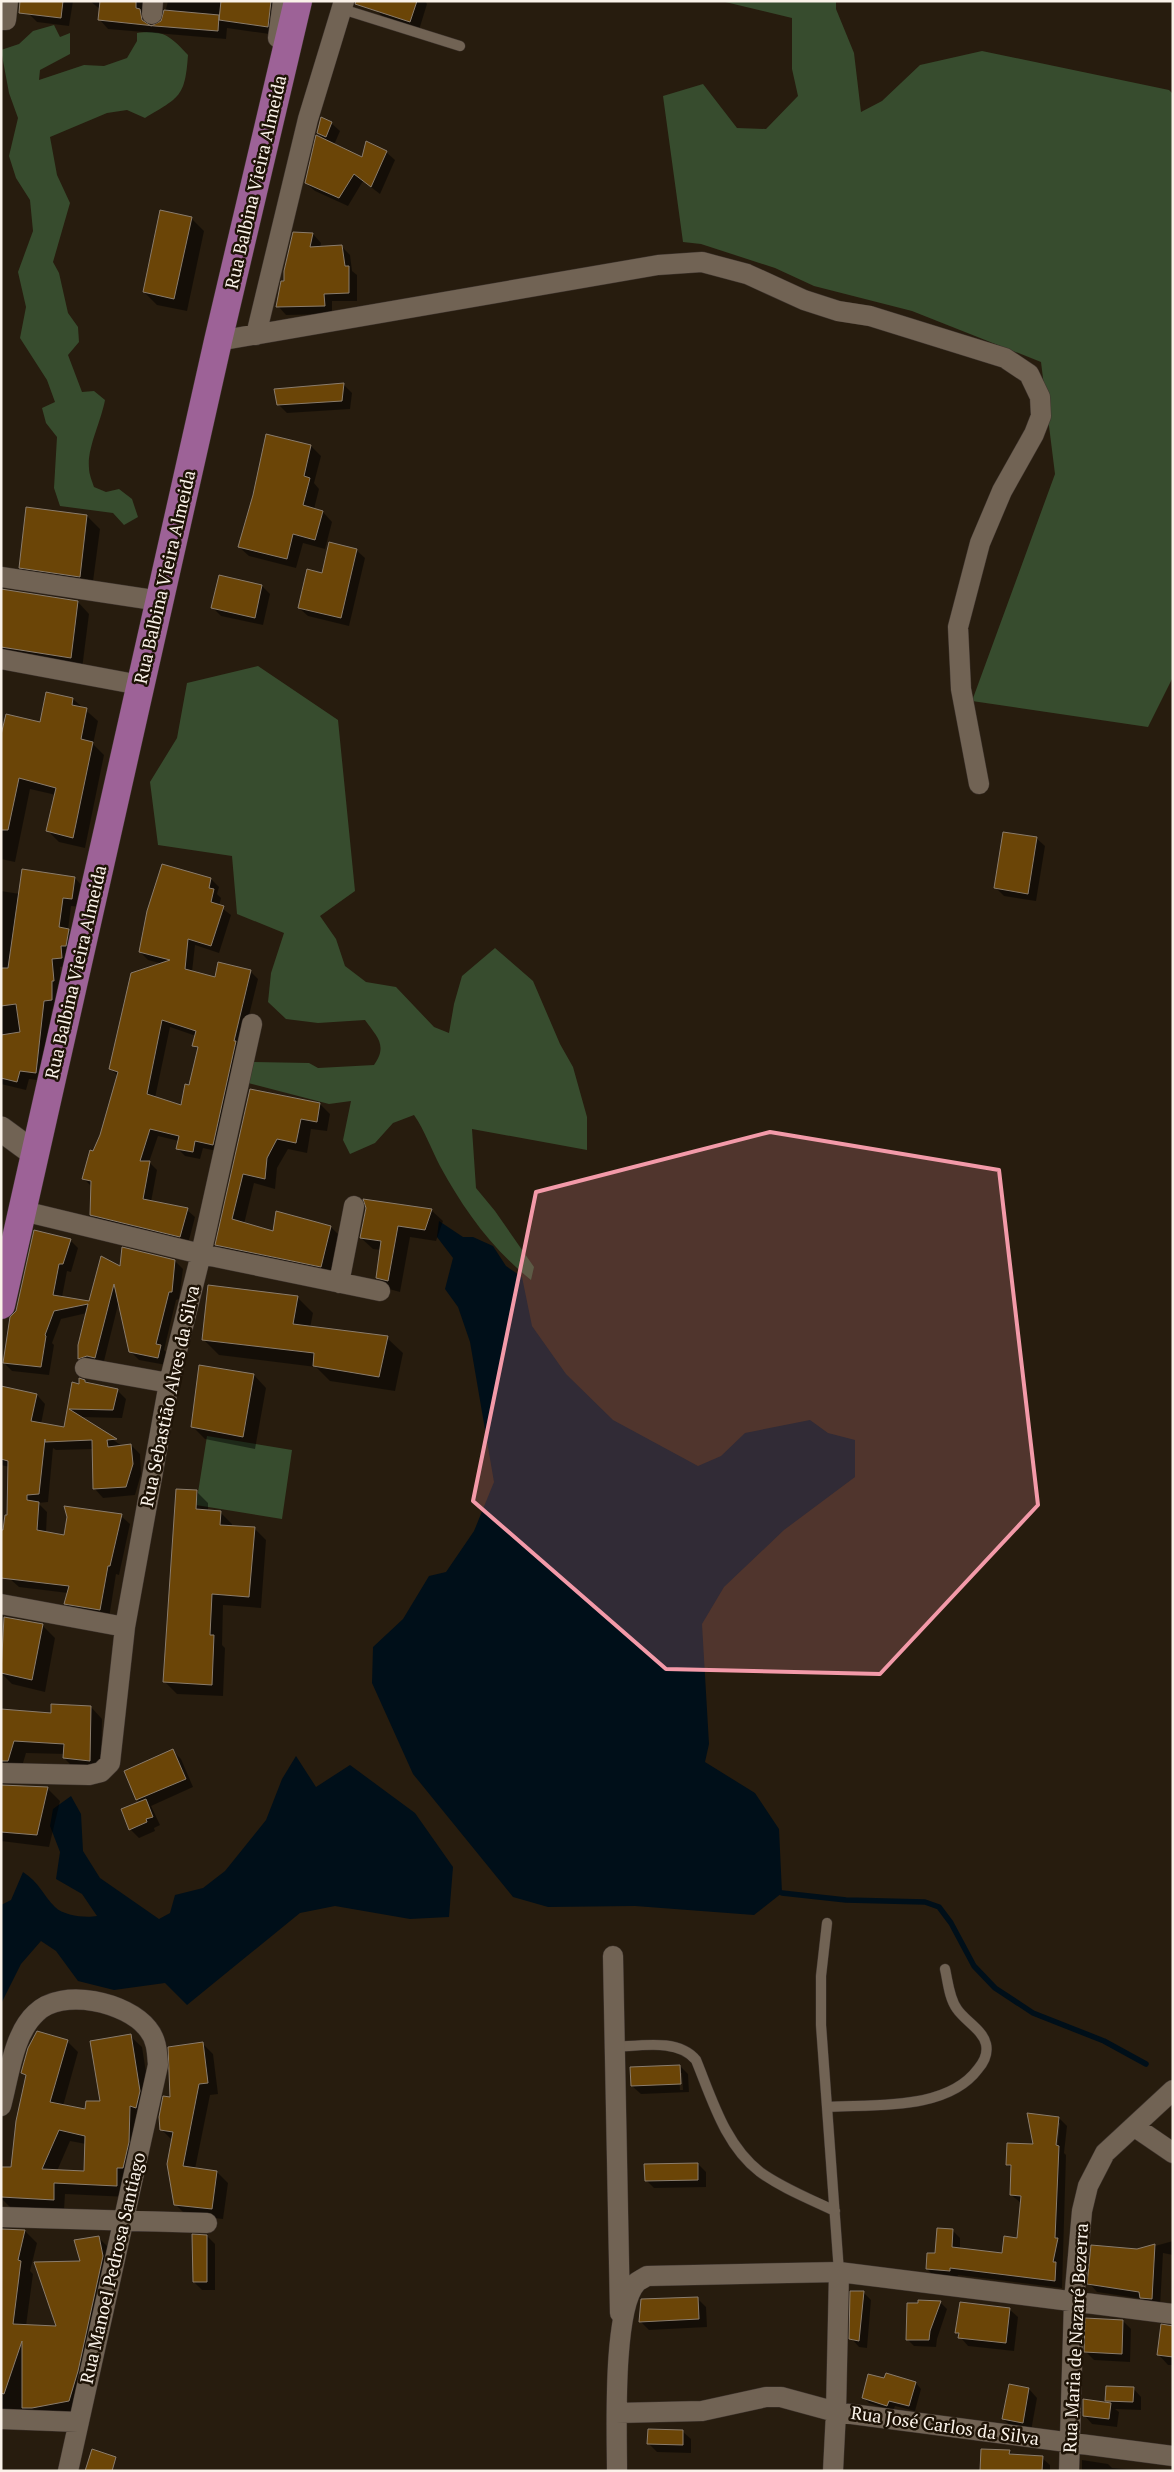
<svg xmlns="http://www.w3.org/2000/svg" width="1174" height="2472" viewBox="0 0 1174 2472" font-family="'PT Serif',serif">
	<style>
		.green { fill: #374c2e }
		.water { fill: #000f19 }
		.shadow { fill: #0007; fill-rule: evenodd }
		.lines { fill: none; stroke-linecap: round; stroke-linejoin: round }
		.stream { stroke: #000f19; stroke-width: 5.5 }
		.building { fill: #6b4507; stroke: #8a7c6c; fill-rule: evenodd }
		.service-casing { stroke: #3f352f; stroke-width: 11 }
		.minor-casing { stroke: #3f352f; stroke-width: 21 }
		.tertiary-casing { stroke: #3f352f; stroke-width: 26 }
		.primary-casing { stroke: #3f352f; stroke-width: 29 }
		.service { stroke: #716354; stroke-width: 10 }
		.minor { stroke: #716354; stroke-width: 20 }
		.tertiary { stroke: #716354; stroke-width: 25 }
		.primary { stroke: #9d6297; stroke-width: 28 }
		.marked { fill: #f39aa9; fill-opacity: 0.2; stroke: #f39aa9; stroke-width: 4; stroke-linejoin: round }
		.labels { text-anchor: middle; stroke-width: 5; stroke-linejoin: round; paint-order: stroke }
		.street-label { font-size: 18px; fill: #faf2e9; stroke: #1e1306 }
	</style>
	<rect width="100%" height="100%" fill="#271c0e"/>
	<path class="green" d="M721,1H836V9L854,53L861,112L882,101L920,65L982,51L1169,90L1173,94V677L1148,727L972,701L1055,474L1041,362L912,311L814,286L775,268L701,244L683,242L663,96L703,84L737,128L766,129L798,96L792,69V18Z
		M54,25L60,37L70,33V54L40,70L39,80L84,65L104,66L127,58L137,41V33C164,29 171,37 188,55C185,97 180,97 145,118L127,110L107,113L50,137L57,175L70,203L53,262L59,273L68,313L78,327L79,342L68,355L82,392L94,391L105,400C101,422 87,448 89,468C89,474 92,481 94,487L106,492L119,489L132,499L138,517L124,525L113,513L60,506L54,488L57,437L46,423L42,408L55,402L47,380L20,338L26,307L18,272L33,231L30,200L16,178L9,156L18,118L9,93L1,50L19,44L33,31Z
		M258,666L338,720L355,891L320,916L336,939L345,966L366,982L396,987L434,1027L449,1033L454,1004L462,976L495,948L533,981L560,1044L573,1067L587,1117V1150L472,1129L476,1188L495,1211L534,1267L531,1280C492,1249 464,1210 440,1166C431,1149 425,1131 414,1115L393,1123L375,1143L350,1154L343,1140L351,1101L329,1104L248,1083L250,1062L309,1063L318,1068L374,1065C388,1045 377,1037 365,1020L318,1023L286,1019L268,1002L271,973L284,933L237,914L232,856L158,845L150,782L177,738L187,683Z
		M207,1436L292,1450L282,1519L196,1505Z"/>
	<path class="water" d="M439,1221L463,1237H473L493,1246L506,1266L522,1277L532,1326L566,1374L613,1420L698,1466L721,1456L745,1433L810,1420L828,1433L855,1440V1477L784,1530L724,1587L702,1624L709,1744L705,1762L755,1793L779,1829L782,1893L754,1915L635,1906L548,1907L513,1897L413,1774L372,1683L373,1647L403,1619L429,1576L446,1572L474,1531L494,1482L470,1342L458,1307L445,1289L453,1258L437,1237Z
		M296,1756L316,1787L350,1765L415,1813L453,1867L449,1917L410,1919L335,1906L300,1913L187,2005L165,1983L114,1990L78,1981L56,1951L41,1941L21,1964L1,2004V1905L11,1900L23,1872C39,1882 43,1895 55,1907C64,1916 86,1918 97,1916L82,1894L56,1879L60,1852L50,1826L53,1809L71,1796L81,1814L83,1851L100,1878L159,1919L170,1913L175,1895L203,1888L225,1871L266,1820L282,1779Z"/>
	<path class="shadow" d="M30,1H73L69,26L37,22L29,14Z
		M90,1H152L148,23L149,25L157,26L163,21L168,1H282L276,35L227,28L226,39L108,29L100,20L101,10Z
		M380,1H425L427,4L419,30L385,19L377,11Z
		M331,123L340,131L334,145L363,159L386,152L395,160L380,194L363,181L348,206L315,191L306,183L326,141L318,133Z
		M191,218L204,231L187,311L157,305L144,292Z
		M313,234L321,243L320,248L342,247L350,255L352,271L357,275V301H332V314L286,315L278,306L286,282Z
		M344,385L352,393L350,409L287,413L278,404L275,390Z
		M267,435L311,446L321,456L314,483L319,489L314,509L323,512L332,522L325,549L303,543L296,568L249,556L239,547L254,495Z
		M87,516L100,529L92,589L33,580L20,567Z
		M356,550L365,558L349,626L308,616L299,608L323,575Z
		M262,586L270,594L263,625L221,616L213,608Z
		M78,602L89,614L82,669L12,659L1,648V641Z
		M73,699L98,721L93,744L104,755L85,848L59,842L47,830L56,795L30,789L15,862L1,859V738L41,724Z
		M1036,838L1045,846L1036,901L1004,896L996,888Z
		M163,866L211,879L219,887L217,894L221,898L219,906L231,915L219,953L195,945L192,972L216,979L250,971L258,979L241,1048L221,1152L203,1148L200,1159L185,1156L177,1148L179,1141L158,1136L149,1162L157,1170L151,1202L187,1210L195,1217L188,1244L99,1222L91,1214L92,1187L84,1179L101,1136L118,1076L110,1068L163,964L148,960L140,952ZM170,1027L196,1036L194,1046L198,1050L190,1086L182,1106L155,1098Z
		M75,878L83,887L81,907L71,906L68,930L76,938L70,966L60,967L62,989L60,1008L52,1009L44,1081L29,1079L26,1090L1,1084V891L20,894Z
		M251,1090L320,1104L330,1114L327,1131L311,1129L307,1153L288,1149L277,1168L275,1189L254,1183L244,1224L274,1233L277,1213L331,1227L341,1237L331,1276L227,1255L217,1244Z
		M431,1210L443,1221L436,1241L410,1237L400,1292L389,1289L377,1278L381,1250L373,1249L361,1238Z
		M70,1240L78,1248L71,1272L67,1271L62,1297L90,1302L121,1268L175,1261L183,1269L179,1299L176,1300L164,1350L168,1354L166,1365L139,1360L131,1352L119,1301L103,1365L87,1366L80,1358L87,1313L61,1319L52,1343L54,1345L49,1375L12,1371L4,1363Z
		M297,1297L313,1313L310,1328L387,1338L403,1353L395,1391L330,1381L316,1367L219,1355L204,1340Z
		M254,1375L266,1388L255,1449L205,1439L192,1426Z
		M85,1381L117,1390L126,1399L122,1418L80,1417L122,1446L131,1445L140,1454L141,1474L135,1495L103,1498L95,1489L93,1449L56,1450L53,1448L48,1502L38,1503L47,1512L46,1533L64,1537L121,1516L130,1524L119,1575L116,1574L109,1618L74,1612L65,1603L68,1593L19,1587L10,1579V1467L1,1465V1387L37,1395L45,1404L41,1424L65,1428L73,1383L81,1385Z
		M196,1491L208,1503V1511L220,1512L232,1524V1527L254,1528L266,1540L261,1608L223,1605L222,1645L225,1648L223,1696L177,1694L165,1682Z
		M5,1618L42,1625L55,1638L45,1692L12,1684L1,1673Z
		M91,1707L102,1719L101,1772L76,1770L64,1758L65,1754L26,1753L20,1773L1,1775V1709L52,1715Z
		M173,1751L181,1759L193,1787L151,1806L160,1825L154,1828L155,1831L139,1838L130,1829L140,1803L137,1799Z
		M1,1786L47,1788L60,1801L49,1847L1,1841Z
		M130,2036L142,2047L151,2103L128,2197L65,2194L64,2210L10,2207L1,2198V2168L12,2169L27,2077L22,2073L67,2041L78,2052L63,2106L87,2111L101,2102ZM70,2141L86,2144V2172L57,2171Z
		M202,2043L213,2054L218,2094L210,2095L195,2169L217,2172L228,2183L223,2219L186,2215L175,2204L173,2141L161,2129Z
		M680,2066L688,2074L689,2092L641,2094L632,2086ZM679,2073H682L683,2090H680Z
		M1029,2114L1059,2118L1067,2126L1064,2153L1066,2155L1062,2288L958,2275L957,2279L935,2277L927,2269L952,2230L960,2238V2249L1003,2255L1018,2239L1021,2203L1011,2195L1012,2169L1007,2164L1034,2146ZM1058,2123H1060L1057,2152H1054Z
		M698,2164L706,2172V2187L654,2188L646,2180Z
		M1,2230L25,2231L37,2243L30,2271L33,2274L26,2326L57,2328L82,2262L99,2238L111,2250L81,2413L1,2420Z
		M207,2236L215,2244V2290H202L194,2282Z
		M1173,2241V2255L1163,2253L1160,2307L1150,2306L1143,2299L1097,2292L1089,2283L1137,2251Z
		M863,2292L871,2300L867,2348L859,2347L851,2338Z
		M697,2298L706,2307L707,2327L649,2330L640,2321Z
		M940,2302L947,2309L937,2339L936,2347L914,2346L907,2339Z
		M1009,2309L1018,2317L1014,2351L968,2346L956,2332Z
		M1123,2321L1131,2329L1130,2362L1094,2360L1086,2352Z
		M1173,2327V2365H1168L1158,2354Z
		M916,2383L921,2389L915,2411L895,2406L893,2411L869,2403L863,2397Z
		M1010,2385L1029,2389L1037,2398L1031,2431L1012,2427L1003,2419Z
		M1133,2388L1141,2397V2410L1115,2409L1119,2412L1117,2427L1092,2424L1084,2415L1110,2404L1106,2400Z
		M682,2431L691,2439V2453L657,2452L649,2444Z
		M1009,2451L1014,2456L1042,2458L1050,2465V2471H982Z
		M1082,2460L1108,2464L1112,2468L1150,2471H1082Z"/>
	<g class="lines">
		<path class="stream" d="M782,1893L846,1900L925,1902L939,1907L951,1923L974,1966L995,1988L1033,2013L1104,2041L1146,2064"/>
	</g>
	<path class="building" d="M20,1H63L61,18L19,13Z
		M100,1H136V8L140,9L142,20L151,26L161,21L164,10L219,15L218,31L155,26L98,20Z
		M221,1H271L268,27L219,20Z
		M356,1H417L410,22L355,4Z
		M321,117L332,122L326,137L317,133Z
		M316,135L362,157L366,141L387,151L371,187L354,174L339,198L305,183Z
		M160,210L192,217L174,299L143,292Z
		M293,232L313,233L310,247L342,245L345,266H349V293L324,294L325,306L276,307L281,281H284V271Z
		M344,383L342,401L277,405L274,389Z
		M266,434L311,445L304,476L310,478L303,505L323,511L315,540L293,534L287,559L238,547L253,495Z
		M26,507L87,515L80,577L19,568Z
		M329,542L357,549L341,618L298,608L307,569L322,573Z
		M219,575L262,585L255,618L211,608Z
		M1,589L78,601L71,658L1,647Z
		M46,692L73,698L72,705L87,708L81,739L93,742L73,838L46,831L56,788L19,778L8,830H1V735L6,714L40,722Z
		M1003,832L1037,837L1028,894L994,888Z
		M162,864L211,878L209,888L214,889L211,902L224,906L211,946L188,939L185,969L215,977L218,962L251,970L234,1041H236L213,1145L195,1141L193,1152L176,1149L179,1136L150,1129L140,1161H150L143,1199L188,1208L180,1237L90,1215L91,1181L82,1179L90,1150L93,1151L100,1135L118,1072L109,1069L131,973L170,960L139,952L147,911ZM162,1020L196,1031L192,1046L198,1047L189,1085L185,1084L181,1105L147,1094Z
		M22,869L75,877L72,899L63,898L59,927L69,929L66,946H61L62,958L52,959L54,981H52V1000L44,1001L36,1073L20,1071L17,1082L1,1078V1035L20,1032L16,1004L1,1006V968H8Z
		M250,1089L320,1103L317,1122L301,1119L296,1143L277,1139L267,1158L265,1179L243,1174L232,1219L273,1231L276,1211L331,1226L321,1267L215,1245Z
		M363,1199L432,1209L425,1230L398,1226L388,1281L376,1278L381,1241L360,1238L366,1208Z
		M34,1230L71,1239L63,1264H59L53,1295L89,1301L101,1256L120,1266L122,1247L175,1260L172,1292H169L156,1344L161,1345L158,1358L129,1352L114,1284L95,1358L87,1356L78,1359V1345L88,1304L54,1311L45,1335L46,1336L41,1367L3,1363L10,1317L16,1311Z
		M208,1285L298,1296L293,1324L388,1336L379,1377L313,1366L314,1353L202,1340Z
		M199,1365L254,1374L243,1437L191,1427Z
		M79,1378L85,1380V1382L118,1389L113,1410L69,1409L117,1439L107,1440L108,1447L131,1444L133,1464L126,1487L93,1489L92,1440L45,1442V1439L39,1494L27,1495V1500L39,1502L37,1530L64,1535L67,1517L64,1506L122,1514L110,1566H108L100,1610L64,1604L69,1586L1,1578V1530H3L5,1515H7L8,1461L1,1459V1386L37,1394L31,1421L64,1427L72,1382L79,1384Z
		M176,1489L197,1490L196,1509L221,1511L220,1525L255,1527L249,1597L212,1594L210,1635H214L212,1685L163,1682Z
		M4,1617L43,1624L32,1680L1,1673Z
		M51,1704L91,1706L90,1761L63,1758L64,1744L14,1741L8,1761H1V1709L51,1713Z
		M173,1749L186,1779L136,1800L124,1771Z
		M1,1785L48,1787L37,1835L1,1832Z
		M146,1799L153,1817L146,1819L147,1822L129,1830L121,1809Z
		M37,2031L68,2040L50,2102L85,2109L86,2101H100L90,2041L131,2034L140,2091L136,2108L130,2106L129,2142L123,2168H117V2186L54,2183V2200L1,2197V2167H11L16,2121L26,2075L21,2073L28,2048ZM59,2130L85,2136L84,2171L42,2169Z
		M203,2042L208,2083L199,2084L183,2166L217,2171L212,2209L174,2205L167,2164L173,2132L160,2130L159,2117L163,2096L170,2097L168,2047Z
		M680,2065L681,2084L631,2086L630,2067Z
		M1027,2113L1059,2117L1056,2145L1059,2146L1055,2238H1058L1053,2262H1056L1055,2281L950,2268V2271L926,2269L927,2253H935L937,2228L953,2229L952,2247L1002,2253L1004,2236L1017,2238L1021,2196L1010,2195L1011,2165H1006L1007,2143L1033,2144Z
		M698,2163V2180L645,2181L644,2164Z
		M1,2229L25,2230L18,2260L21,2261L13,2324L56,2326L34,2262L80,2261L74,2240L99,2236L103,2256L78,2371L69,2401L32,2408H22V2341L4,2394L1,2393Z
		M192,2234L207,2235V2282H193Z
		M1155,2244L1152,2299L1140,2298L1139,2292L1087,2284L1091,2245L1137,2249Z
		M850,2291H864L859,2341L849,2339Z
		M698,2297L699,2319L639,2322L641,2299Z
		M918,2300L941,2301L930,2331L929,2340H906L907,2303H918Z
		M960,2302L1010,2308L1006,2343L958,2338L959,2333H955Z
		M1085,2318L1123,2320L1122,2354L1084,2352Z
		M1161,2324L1173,2326V2357L1157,2355Z
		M886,2373L916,2382L909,2406L889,2401L887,2406L862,2398L868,2374L884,2378Z
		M1009,2384L1029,2388L1023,2423L1002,2419Z
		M1106,2386L1134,2387L1133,2402L1105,2401Z
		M1083,2399L1111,2403L1109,2419L1083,2416Z
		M648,2429L683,2430V2445L647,2444Z
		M92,2449L116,2457L112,2471H85Z
		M981,2449L1010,2450L1009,2454L1043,2456L1042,2471H980Z"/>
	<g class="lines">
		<g class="service-casing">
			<path id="service" d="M342,9L460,46
				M827,1923L821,1976V2025L839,2272
				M614,2047C640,2046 678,2038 696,2060C712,2099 725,2145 760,2172C782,2188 810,2199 835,2211
				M827,2107C874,2104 947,2111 978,2069C984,2062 988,2053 986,2044C983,2030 965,2021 957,2009C949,1998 948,1982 945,1969"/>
		</g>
		<g class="minor-casing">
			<path id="minor" d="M152,14L153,1
				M1,20H6L8,1
				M278,38L283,1
				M256,335L308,119L344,1
				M218,341L658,265L702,262L747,274L804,300L838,311L870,316L1005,358L1029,374L1040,397L1041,416L1034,434L1002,491L980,543L958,627L961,689L979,784
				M1,577L160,601
				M1,659L140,685
				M23,1211L201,1254L380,1291
				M339,1283L354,1206
				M85,1368L169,1383
				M1,1604L125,1627
				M1,1773L89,1775L101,1772L110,1763L125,1627L169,1383L201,1254L252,1024
				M613,1956L620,2313
				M1,2106C9,2077 13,2034 36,2013C62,1987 127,2002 148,2029C157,2040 157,2052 158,2065L68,2471
				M1135,2127L1173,2153
				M1,2217L207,2223
				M617,2413L702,2411L766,2397H781L836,2412L1173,2456
				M1,2419L78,2422
				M617,2471C617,2433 612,2308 637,2282C640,2280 644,2278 647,2276L839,2272L1173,2314
				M833,2471L836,2412L839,2272
				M1069,2471L1074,2301L1082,2211L1088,2186L1105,2153L1173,2090"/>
		</g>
		<g class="tertiary-casing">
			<path id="tertiary" d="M1,1129L35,1154"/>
		</g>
		<g class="primary-casing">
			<path id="primary" d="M1,1305L218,341L298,1"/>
		</g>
		<use href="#service" class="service"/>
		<use href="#minor" class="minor"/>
		<use href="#tertiary" class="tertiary"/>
		<use href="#primary" class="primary"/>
	</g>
	<path class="marked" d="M770,1132L999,1170L1038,1505L880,1674L666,1669L473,1501L536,1192Z"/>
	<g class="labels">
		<g class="street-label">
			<text transform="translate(256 182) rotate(-77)" y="6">Rua Balbina Vieira Almeida</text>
			<text transform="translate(165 577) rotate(-77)" y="6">Rua Balbina Vieira Almeida</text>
			<text transform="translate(76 972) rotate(-77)" y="6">Rua Balbina Vieira Almeida</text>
			<text transform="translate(170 1396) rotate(-78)" y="6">Rua Sebastião Alves da Silva</text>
			<text transform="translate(113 2268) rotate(-77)" y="6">Rua Manoel Pedrosa Santiago</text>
			<text transform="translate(1076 2338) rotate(-87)" y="6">Rua Maria de Nazaré Bezerra</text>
			<text transform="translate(945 2426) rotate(8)" y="6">Rua José Carlos da Silva</text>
		</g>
	</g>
	<rect width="1174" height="2472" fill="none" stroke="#faf2e9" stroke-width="5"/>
</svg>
